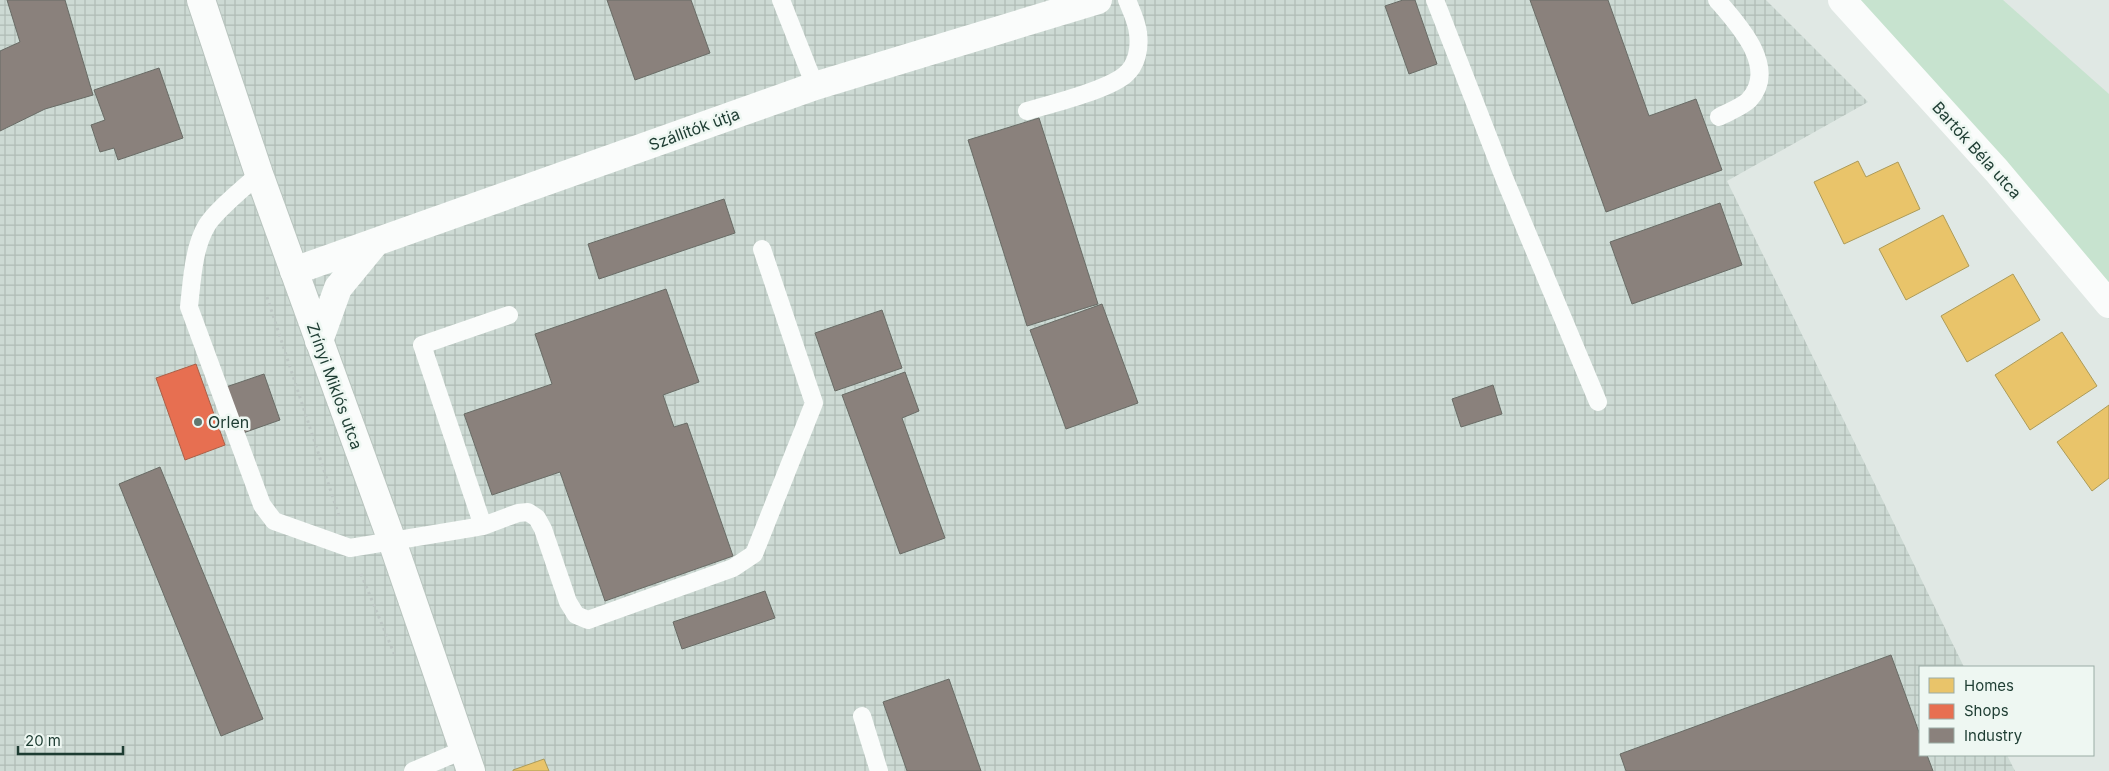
<svg xmlns="http://www.w3.org/2000/svg" width="2109" height="771" viewBox="0 0 2109 771" font-family="Inter,sans-serif">
	<style>
		.industrial { fill: url(#industrial-grid) }
		.green { fill: #c7e3cf }
		.homes { fill: #e9c46a; stroke: #ac9b59 }
		.shops { fill: #e76f51; stroke: #aa6048 }
		.industry { fill: #8a817c; stroke: #696c66 }
		.lines { fill: none; stroke-linecap: round; stroke-linejoin: round }
		.secondary-casing { stroke: #b9c5bf; stroke-width: 30 }
		.path { stroke: #bec8c5; stroke-width: 3; stroke-dasharray: 2.5 4; stroke-linecap: butt }
		.service { stroke: #fafcfb; stroke-width: 18 }
		.minor { stroke: #fafcfb; stroke-width: 28 }
		.secondary { stroke: #fafcfb; stroke-width: 28 }
		.poi-dot { fill: #617870; stroke: #eef7f2; stroke-width: 2 }
		.labels { text-anchor: middle; stroke-width: 5; stroke-linejoin: round; paint-order: stroke }
		.street-label { font-size: 16px; fill: #1d3c32; stroke: #eef7f2 }
		.poi-label { font-size: 16px; fill: #1d3c32; stroke: #eef7f2; text-anchor: start }
	</style>
	<defs>
		<pattern id="industrial-grid" width="8" height="8" patternUnits="userSpaceOnUse" patternTransform="scale(1.25)"><rect width="8" height="8" fill="#cddad4"/><path d="M0 4h8M4 0v8" fill="none" stroke="#b0bcb6"/></pattern>
	</defs>
	<rect width="100%" height="100%" fill="#e0e8e4"/>
	<path class="industrial" d="M0,0H1766L1868,102L1727,181L1964,667H1920V755H2007L2015,771H0Z"/>
	<path class="green" d="M1832,0H2003L2109,94V319Z"/>
	<path class="homes" d="M1858,161L1866,177L1898,162L1920,209L1844,244L1814,182Z
		M1943,215L1969,266L1906,300L1879,249Z
		M2013,274L2040,320L1967,362L1941,316Z
		M2062,332L2097,386L2030,430L1995,375Z
		M2109,405V478L2092,491L2057,442Z
		M544,759L549,771H513V770Z"/>
	<path class="shops" d="M196,364L225,445L185,460L156,378Z"/>
	<path class="industry" d="M7,0H65L93,95L45,109L0,131V51L20,42Z
		M607,0H691L710,53L635,80Z
		M1403,0H1415L1437,64L1409,74L1385,6Z
		M1530,0H1608L1649,116L1696,99L1722,170L1606,212Z
		M159,68L183,138L118,160L114,148L100,152L91,125L105,120L94,90Z
		M1039,118L1098,304L1027,326L968,140Z
		M724,199L735,233L599,279L588,244Z
		M1720,203L1742,265L1632,304L1610,242Z
		M666,289L699,382L663,395L674,427L687,423L733,556L605,601L560,472L492,495L464,414L552,384L535,334Z
		M1102,304L1138,403L1066,429L1030,330Z
		M882,310L902,368L835,391L815,333Z
		M905,372L919,411L902,418L945,538L900,554L842,395Z
		M264,374L280,420L243,433L226,387Z
		M1493,385L1502,414L1461,427L1452,399Z
		M160,467L263,719L221,736L119,484Z
		M765,591L775,618L682,649L673,622Z
		M1891,655L1920,735V755H1927L1933,771H1626L1620,754Z
		M949,679L981,771H907L883,702Z"/>
	<g class="lines">
		<g class="secondary-casing">
			<path id="secondary" d="M201,0L259,174L392,541L471,771"/>
		</g>
		<path class="path" d="M267,297L339,516
			M361,574L396,658"/>
		<path class="service" d="M781,0L815,86
			M1435,0L1505,180L1598,402
			M1717,0C1738,24 1779,68 1749,100C1742,107 1728,112 1719,117
			M1027,111C1052,104 1107,90 1125,75C1137,65 1140,48 1138,33C1137,22 1131,10 1127,0
			M259,174C245,187 216,210 207,225C193,248 192,281 189,307L262,505L274,521L350,548L483,526L518,513L528,512L537,518L543,529L568,602L576,615L588,620L733,568L754,554L814,403L762,249
			M483,526L422,345L509,315
			M862,716L879,771
			M413,771L463,750"/>
		<path class="minor" d="M1842,0L1997,171L2109,304
			M294,271L815,86L1098,0
			M319,341L338,288L375,243"/>
		<use href="#secondary" class="secondary"/>
	</g>
	<circle class="poi-dot" cx="198" cy="422" r="5"/>
	<g class="labels">
		<g class="street-label">
			<text transform="translate(694 129) rotate(-20)" y="6">Szállítók útja</text>
			<text transform="translate(1977 150) rotate(48)" y="6">Bartók Béla utca</text>
			<text transform="translate(335 386) rotate(70)" y="6">Zrínyi Miklós utca</text>
		</g>
		<g class="poi-label">
			<text x="208" y="428">Orlen</text>
		</g>
	</g>
	<rect x="1919" y="666" width="175" height="90" fill="#eef7f2" stroke="#9aaca5"/>
	<rect x="1929" y="678" width="25" height="15" fill="#e9c46a" stroke="#9aaca5"/>
	<text x="1964" y="691" font-size="15" fill="#1d3c32">Homes</text>
	<rect x="1929" y="704" width="25" height="15" fill="#e76f51" stroke="#9aaca5"/>
	<text x="1964" y="716" font-size="15" fill="#1d3c32">Shops</text>
	<rect x="1929" y="728" width="25" height="15" fill="#8a817c" stroke="#9aaca5"/>
	<text x="1964" y="741" font-size="15" fill="#1d3c32">Industry</text>
	<path d="M18 746v8h105v-8" fill="none" stroke="#1d3c32" stroke-width="2.5"/>
	<text x="25" y="746" font-size="15" fill="#1d3c32" stroke="#eef7f2" stroke-width="4" paint-order="stroke">20 m</text>
</svg>
